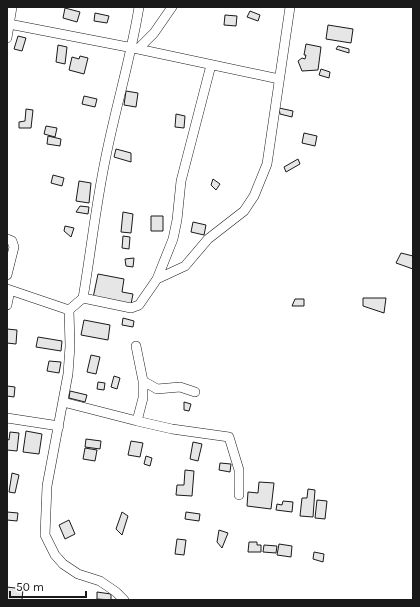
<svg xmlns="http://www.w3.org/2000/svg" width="420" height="607" viewBox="0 0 420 607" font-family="Karla,sans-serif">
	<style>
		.building { fill: #e6e6e6; stroke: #1a1a1a }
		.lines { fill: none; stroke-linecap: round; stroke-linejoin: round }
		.minor-casing { stroke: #1a1a1a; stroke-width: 10 }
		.minor { stroke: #fff; stroke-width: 9 }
	</style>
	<rect width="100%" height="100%" fill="#fff"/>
	<path class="building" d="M65,8L80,12L77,22L63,18Z
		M250,11L260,15L258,21L247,17Z
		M95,13L109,16L107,23L94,21Z
		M225,15L237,16L236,26L224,25Z
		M328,25L353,29L351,43L326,39Z
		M18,36L26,38L22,51L14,49Z
		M306,44L321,47L318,70L302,71L298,61L302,58L305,59L306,55H304Z
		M58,45L67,47L65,64L56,62Z
		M338,46L349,49V53L336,49Z
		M80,56L88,58L84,74L69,70L72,57L79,59Z
		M321,69L330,72L329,78L319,75Z
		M126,91L138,93L136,107L124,105Z
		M84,96L97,99L95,107L82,104Z
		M279,108L293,111L292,117L280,114Z
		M26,109L33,110L31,128H19V122L25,121Z
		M176,114L185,116L184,128L175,127Z
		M46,126L57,128L55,137L44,134Z
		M304,133L317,136L315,146L302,143Z
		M48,136L61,139L60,146L47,144Z
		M116,149L131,153V162L114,157Z
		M298,159L300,164L286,172L284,167Z
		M53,175L64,178L62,186L51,183Z
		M213,179L220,184L216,190L211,185Z
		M79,181L91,183L89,203L76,201Z
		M80,206L89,207L88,214L76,212Z
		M123,212L133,214L131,233L121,232Z
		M151,216H163V231H151Z
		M193,222L206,225L204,235L191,232Z
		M65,226L74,228L71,237L64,231Z
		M123,236L130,237L129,249L122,248Z
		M401,253L413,256V269L396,263Z
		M134,258L133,267L126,266L125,259Z
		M98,274L124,279L122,292L133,294L131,304L93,298Z
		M363,298H386L384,313L363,306Z
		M295,299H304V306H292Z
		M123,318L134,321L133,327L122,325Z
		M84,320L110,325L108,340L81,335Z
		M7,329L17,330L16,344L7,343Z
		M38,337L62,341L61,351L36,347Z
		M91,355L100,357L96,374L87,372Z
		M49,361L61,362L59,373L47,371Z
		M114,376L120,378L117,389L111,387Z
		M98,382L105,383L104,390L97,389Z
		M7,386L15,387L14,397L7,396Z
		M70,391L87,395L85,402L69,398Z
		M184,402L191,404L189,411L184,410Z
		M26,431L42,434L39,454L23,452Z
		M10,432L19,433L17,451L7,450V439L9,440Z
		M86,439L101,441L100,449L85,447Z
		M131,441L143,443L140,457L128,455Z
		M193,442L202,444L198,461L190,459Z
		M85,448L97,450L95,461L83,459Z
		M146,456L152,458L150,466L144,464Z
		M220,463L231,464L230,472L219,470Z
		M185,470L194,471L192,496L176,495L177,485H184Z
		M12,473L19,475L15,493L9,492Z
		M259,482L274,483L271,509L247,506L248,492L258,493Z
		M308,489L315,490L313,517L300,516L302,498H307Z
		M317,500L327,501L325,519L315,518Z
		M283,501L293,502L292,512L276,510L277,504L282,505Z
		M7,512L18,513L17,521L7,520Z
		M122,512L128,516L122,535L116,529Z
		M186,512L200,514L199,521L185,519Z
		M69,520L75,534L65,539L59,525Z
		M219,530L228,533L222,548L217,542Z
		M177,539L186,540L184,555L175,554Z
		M249,542H257V545H261V552H248Z
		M279,544L292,546L291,557L277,555Z
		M264,545L277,546L276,553L263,552Z
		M314,552L324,554L323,562L313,559Z
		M7,587L23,589L22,600H7Z
		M97,592L111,594V600L97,599Z"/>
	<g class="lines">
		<g class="minor-casing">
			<path id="minor" d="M9,24L138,49L279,79
				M7,38L12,7
				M138,49L154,33L172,7
				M7,239L12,241L14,247L7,275
				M157,279L185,266L208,239L244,211L254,196L267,164L290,7
				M7,289L69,310
				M83,298L131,308L139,305L157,279L173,239L177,220L181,181L211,65
				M7,305L10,290
				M69,310L70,346L68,374L47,486L45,535L55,555L63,564L78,574L100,581L116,592L124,600
				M69,310L83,298C91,251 96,203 106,156C116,106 131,57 139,7
				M143,381L157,389L180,387L195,392
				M63,402L137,421L143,398V381L136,346
				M7,418L59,426
				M137,421L172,429L229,437L239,470V495"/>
		</g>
		<use href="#minor" class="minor"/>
	</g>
	<rect width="420" height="607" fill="none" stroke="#1a1a1a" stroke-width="16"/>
	<path d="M10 591v6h76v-6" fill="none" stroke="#1a1a1a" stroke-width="2"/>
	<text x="16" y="591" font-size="12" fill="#1a1a1a" stroke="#ffffff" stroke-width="3" paint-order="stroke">50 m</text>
</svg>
